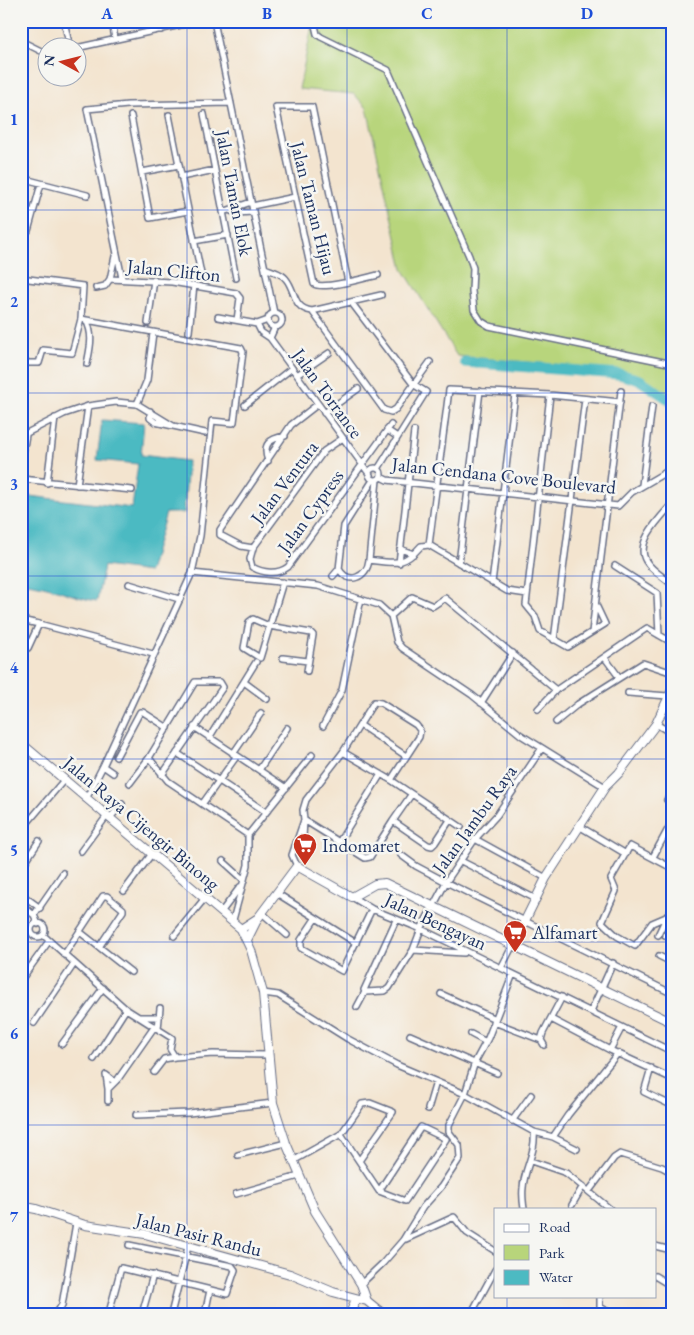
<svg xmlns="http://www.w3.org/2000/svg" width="694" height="1335" viewBox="0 0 694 1335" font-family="'EB Garamond',serif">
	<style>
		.green { fill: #b8d57b; stroke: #6a826c }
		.water { fill: #4cbac2; stroke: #347490 }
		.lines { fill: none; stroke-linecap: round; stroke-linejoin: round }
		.river { stroke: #4cbac2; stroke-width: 11 }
		.street-casing { stroke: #676e86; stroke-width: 8 }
		.secondary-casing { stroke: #676e86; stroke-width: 10 }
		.street { stroke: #fff; stroke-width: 5 }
		.secondary { stroke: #fff; stroke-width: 8 }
		.grid { fill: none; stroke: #1d4ed8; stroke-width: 1; stroke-opacity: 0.55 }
		.labels { text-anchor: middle; stroke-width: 5; stroke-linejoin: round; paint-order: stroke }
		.street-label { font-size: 19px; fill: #1b2f5e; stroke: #f6f6f2 }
		.poi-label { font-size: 19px; fill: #1b2f5e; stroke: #f6f6f2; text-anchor: start }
		.neatline { fill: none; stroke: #1d4ed8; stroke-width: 2 }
		.grid-label { font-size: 16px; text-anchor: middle; font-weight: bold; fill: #1d4ed8 }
	</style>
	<rect width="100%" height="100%" fill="#f6f6f2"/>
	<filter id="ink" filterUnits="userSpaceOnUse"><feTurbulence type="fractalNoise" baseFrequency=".02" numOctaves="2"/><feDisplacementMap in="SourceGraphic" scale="10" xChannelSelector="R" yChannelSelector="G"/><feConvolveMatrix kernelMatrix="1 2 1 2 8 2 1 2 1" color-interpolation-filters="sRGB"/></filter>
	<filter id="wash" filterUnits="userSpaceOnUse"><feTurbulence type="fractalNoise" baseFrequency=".0096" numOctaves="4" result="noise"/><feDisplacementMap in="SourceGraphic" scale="20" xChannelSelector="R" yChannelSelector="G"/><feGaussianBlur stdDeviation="1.12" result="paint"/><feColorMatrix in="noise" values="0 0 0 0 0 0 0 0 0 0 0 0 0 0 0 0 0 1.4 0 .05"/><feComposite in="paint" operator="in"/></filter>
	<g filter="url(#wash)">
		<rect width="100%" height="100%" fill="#f3e4cf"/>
		<path class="green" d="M313,21H673V398L654,384L630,374L599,368L457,356L403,269L367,108L354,94L299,89Z"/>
		<path class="water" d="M102,420L144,423L141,455L188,461L184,513H166L149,572L104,566L97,601C72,598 48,583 21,583V495L132,508L138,464L97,460Z"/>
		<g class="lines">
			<path class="river" d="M465,362L619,374L640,380L673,402"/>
		</g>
	</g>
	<g filter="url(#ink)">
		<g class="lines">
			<g class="street-casing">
				<path id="street" d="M64,21L70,48
					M112,21L115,39
					M159,21L161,30
					M214,21L274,313
					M314,21L317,34L321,37L388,70L469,256L473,268L472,291L474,310L481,321L489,326L673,364
					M21,41L41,51H48
					M76,48L199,21
					M204,114L236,278
					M169,115L201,274
					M131,116L150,218L188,211
					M142,172L179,165
					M181,177L215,170
					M21,178L87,195
					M252,206L295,197
					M21,208L33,212
					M231,211L236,213L253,212
					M223,212L251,202
					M21,233L28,231L41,184
					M194,241L228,235
					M265,268C271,271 282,273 286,279C296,291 292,308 312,311L384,410L391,412L396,409L430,362
					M21,278L83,286L81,319L241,348L243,352L234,422L233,423L212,421L200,536L192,573L103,766L86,799
					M122,278L87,109L128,105L231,103
					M110,279L172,282L236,293L240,298L237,320
					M348,282L312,107H276L314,284C323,290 365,278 378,275
					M96,288L105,286L110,279L115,256
					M351,302L413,384L426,392L378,469
					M312,311L381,295
					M268 320a7 7 0 1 1 14 0a7 7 0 1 1-14 0Z
					M218,317L257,324L268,320
					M86,320C94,335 90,348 87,364
					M148,323L154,280
					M257,324L261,332L270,338L275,327
					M189,332L194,285
					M270,338L370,475
					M21,363H39L43,350L72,353L81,319
					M297,375L329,353
					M550,395L526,605L535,616L540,631L568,647L605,624L596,605
					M137,404L147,380L153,333
					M245,405L292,368
					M150,411V418L155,422L205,433
					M324,413L358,389
					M387,430L396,436
					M21,436L64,414L88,406L116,402L137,404L173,426
					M343,438L324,451L253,548L250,559L252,567C263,573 277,575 288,567L391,425
					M268,461C262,444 269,439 285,436
					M21,464L26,435
					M369 474a6 6 0 1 1 12 0a6 6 0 1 1-12 0Z
					M381,477L387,480L618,506L632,492L673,468
					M21,479L132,490
					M47,483L55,418
					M77,485L88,406
					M642,485L652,406
					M673,503C662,516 634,542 646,561C651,570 665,578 673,585
					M429,545L449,390L550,395L620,402
					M429,545L507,591L527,594
					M253,548L241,546L220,535V530L291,425L318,404
					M400,549L414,554
					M369,560L377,480
					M399,563L414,431
					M459,563L480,391
					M615,566L657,593L659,635
					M339,569C348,585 367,578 369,560C394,563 403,567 421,546L429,545
					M192,573L318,586L379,605L391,616L397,642L402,648L472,695L521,735L605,787
					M333,576L339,569L344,526L373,480
					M283,582L260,658L244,648L249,622L253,619L269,626L311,633L313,635L307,671
					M492,583L515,394
					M129,584L179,599
					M391,616L412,597L433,606L445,598L556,690
					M21,620L39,624L28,648H21
					M39,624L153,654
					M592,632L621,391
					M554,640L585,399
					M283,658L308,661
					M605,658L619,677
					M244,682L267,699
					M628,693L668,696
					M481,703L513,653
					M538,709L556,690L647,628L673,643
					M556,722L578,704L643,663L673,673
					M656,724L673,734
					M360,725L406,756
					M323,726L342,690L361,599
					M194,727L286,788
					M209,738L256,662
					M343,752L391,780L461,827
					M177,753L266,812
					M233,754L261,713
					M116,757L140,712H143L168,728
					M149,758L168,781L248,835V865L233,920
					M103,766L113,773
					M259,770L287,728
					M130,783L149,758L195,682H220L223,687L162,775
					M411,795L393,821L428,845L432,846L435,843L450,820
					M667,800L673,792
					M203,803L236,757
					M109,819L122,804
					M304,820L365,858L370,857L393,821
					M29,821L64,780
					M579,826L626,854
					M248,835L312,755
					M475,839L546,878
					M339,842L381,774
					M295,846L303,837L304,821
					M81,851L106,817
					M401,855L416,866L446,882L673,994
					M653,857L673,820
					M223,861L244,880
					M461,861L534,898
					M297,866L292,855L304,820L303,810L306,800L343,752L374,702L381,703L416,725L420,730L419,737L391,780
					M668,866L630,846L611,879L616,891L602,922L617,936L635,946L652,923L666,917L673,909
					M21,868L39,841
					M124,891L151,855
					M21,894L40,908
					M278,894L356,943
					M352,897L372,909L421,929L673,1052
					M21,905L34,915L38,924
					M222,911L240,887
					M262,913L287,935
					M34,915L63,873
					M315,919L301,940V948L342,971L372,909
					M396,920L364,990L365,992L385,991L389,988L413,950L421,929L446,882L475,839L497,815L542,748
					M31 930a7 7 0 1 1 14 0a7 7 0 1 1-14 0Z
					M80,932L131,972
					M43,935L126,1009L172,1038L170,1049L175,1057L213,1054L268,1055
					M658,935L666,918
					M665,935L673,938
					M174,936L205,898
					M413,950L464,953
					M64,955L103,896H107L123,909V911L99,947
					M659,956L673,963
					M501,968L513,945
					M21,980L49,941
					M263,993L278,995L348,1039L397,1065L465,1094L534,1132L553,1137L577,1149
					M441,994L495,1019
					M357,1007L365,992
					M591,1011L613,963
					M140,1017H159
					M551,1019L610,1050
					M494,1022L541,1040
					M34,1023L74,964
					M622,1027L610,1050L673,1079
					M158,1029L160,1008
					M471,1034L486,1042
					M410,1035L497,1073
					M62,1044L103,988
					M544,1045L541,1040L543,1033L562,997
					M94,1059L126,1009
					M651,1068L644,1092L673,1106
					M154,1072L164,1059L175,1057
					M115,1082L106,1075L108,1089L118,1079L155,1026
					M108,1089V1101
					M428,1109L436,1082
					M136,1115L189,1113L273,1103
					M512,1121L531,1095
					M341,1134L359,1161
					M553,1137L568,1115L618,1053
					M238,1155L286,1143
					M293,1161L341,1134L362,1104L370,1103L393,1112L359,1161L379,1191L405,1201L446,1139L421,1127L379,1191
					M531,1161L566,1173L610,1209
					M589,1191L614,1158L620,1154L662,1167L673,1173
					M236,1194L299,1176
					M572,1205L583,1186
					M524,1209C523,1202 522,1195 523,1188C524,1168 536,1154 534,1132
					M406,1239L454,1217L467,1233L495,1251
					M655,1246L667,1249L673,1246
					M655,1276L673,1287
					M361,1284L383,1263L403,1240L423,1207L441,1187L460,1158L459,1145L449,1132V1125L465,1094L475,1062L488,1038L513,974
					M600,1296V1307L612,1314
					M56,1314L62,1305L76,1223
					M113,1314L110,1309L121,1268L227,1294L235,1270L232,1266L129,1245
					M142,1314L153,1275
					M171,1314L188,1247
					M205,1314L210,1290
					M471,1314L495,1270"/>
			</g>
			<g class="secondary-casing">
				<path id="secondary" d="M21,743L241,929L251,950L263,993L273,1103L286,1143L315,1211L361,1284L367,1301
					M241,929L258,918L297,866L352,897L375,884L385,883L673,1023
					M247,940L258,918
					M513,945L546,878L605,787L619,773L656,724L673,688
					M21,1206L36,1209L85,1225L145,1234L290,1274L333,1292L367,1301L383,1314
					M350,1314L356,1299"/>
			</g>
			<use href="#street" class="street"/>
			<use href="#secondary" class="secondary"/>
		</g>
	</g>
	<path class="grid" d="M187,21V1314M347,21V1314M507,21V1209M21,210H673M21,393H673M21,576H673M21,759H673M21,942H673M21,1125H673M507,1296V1314"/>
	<defs>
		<g id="supermarket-pin" transform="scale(1.25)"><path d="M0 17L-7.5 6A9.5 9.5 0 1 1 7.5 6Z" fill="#c8321e" stroke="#f6f6f2"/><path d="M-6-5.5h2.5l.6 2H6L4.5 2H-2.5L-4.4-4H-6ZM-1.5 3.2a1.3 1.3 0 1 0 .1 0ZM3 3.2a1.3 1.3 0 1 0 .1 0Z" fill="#fff"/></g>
	</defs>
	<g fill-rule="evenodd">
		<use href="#supermarket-pin" x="305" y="845"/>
		<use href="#supermarket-pin" x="515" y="932"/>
	</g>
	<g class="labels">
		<g class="street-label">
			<text transform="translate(235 193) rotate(79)" y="7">Jalan Taman Elok</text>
			<text transform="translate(314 208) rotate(76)" y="7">Jalan Taman Hijau</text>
			<text transform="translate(174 270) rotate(6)" y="7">Jalan Clifton</text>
			<text transform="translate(328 393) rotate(54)" y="7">Jalan Torrance</text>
			<text transform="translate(504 475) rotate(6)" y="7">Jalan Cendana Cove Boulevard</text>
			<text transform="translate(284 482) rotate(-53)" y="7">Jalan Ventura</text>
			<text transform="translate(310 511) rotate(-54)" y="7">Jalan Cypress</text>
			<text transform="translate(474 819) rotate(-54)" y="7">Jalan Jambu Raya</text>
			<text transform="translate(142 823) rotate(40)" y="7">Jalan Raya Cijengir Binong</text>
			<text transform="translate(436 921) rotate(25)" y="7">Jalan Bengayan</text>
			<text transform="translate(199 1234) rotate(14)" y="7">Jalan Pasir Randu</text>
		</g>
		<g class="poi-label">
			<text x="322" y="852">Indomaret</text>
			<text x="532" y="939">Alfamart</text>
		</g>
	</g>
	<rect width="694" height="1335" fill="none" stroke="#f6f6f2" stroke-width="55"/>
	<rect x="494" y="1208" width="162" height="90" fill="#f6f6f2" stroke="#9ea6b7"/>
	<rect x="504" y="1224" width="25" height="8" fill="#ffffff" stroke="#9ea6b7"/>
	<text x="539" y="1232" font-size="15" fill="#1b2f5e">Road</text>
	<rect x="504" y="1245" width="25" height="15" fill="#b8d57b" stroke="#9ea6b7"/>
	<text x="539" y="1258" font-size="15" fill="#1b2f5e">Park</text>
	<rect x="504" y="1270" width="25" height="15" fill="#4cbac2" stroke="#9ea6b7"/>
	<text x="539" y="1282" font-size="15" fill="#1b2f5e">Water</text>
	<g transform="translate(62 62) rotate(277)"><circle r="24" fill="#f6f6f2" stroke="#9ea6b7"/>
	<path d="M0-4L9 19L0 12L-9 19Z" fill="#c8321e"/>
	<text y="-8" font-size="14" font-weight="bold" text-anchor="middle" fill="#1b2f5e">N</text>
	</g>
	<rect x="28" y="28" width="638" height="1280" class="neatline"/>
	<g class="grid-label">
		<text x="107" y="19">A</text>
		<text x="267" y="19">B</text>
		<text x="427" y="19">C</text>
		<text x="587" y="19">D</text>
		<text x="14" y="125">1</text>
		<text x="14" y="307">2</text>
		<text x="14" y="490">3</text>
		<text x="14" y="673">4</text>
		<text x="14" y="856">5</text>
		<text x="14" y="1039">6</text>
		<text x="14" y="1222">7</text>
	</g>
</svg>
